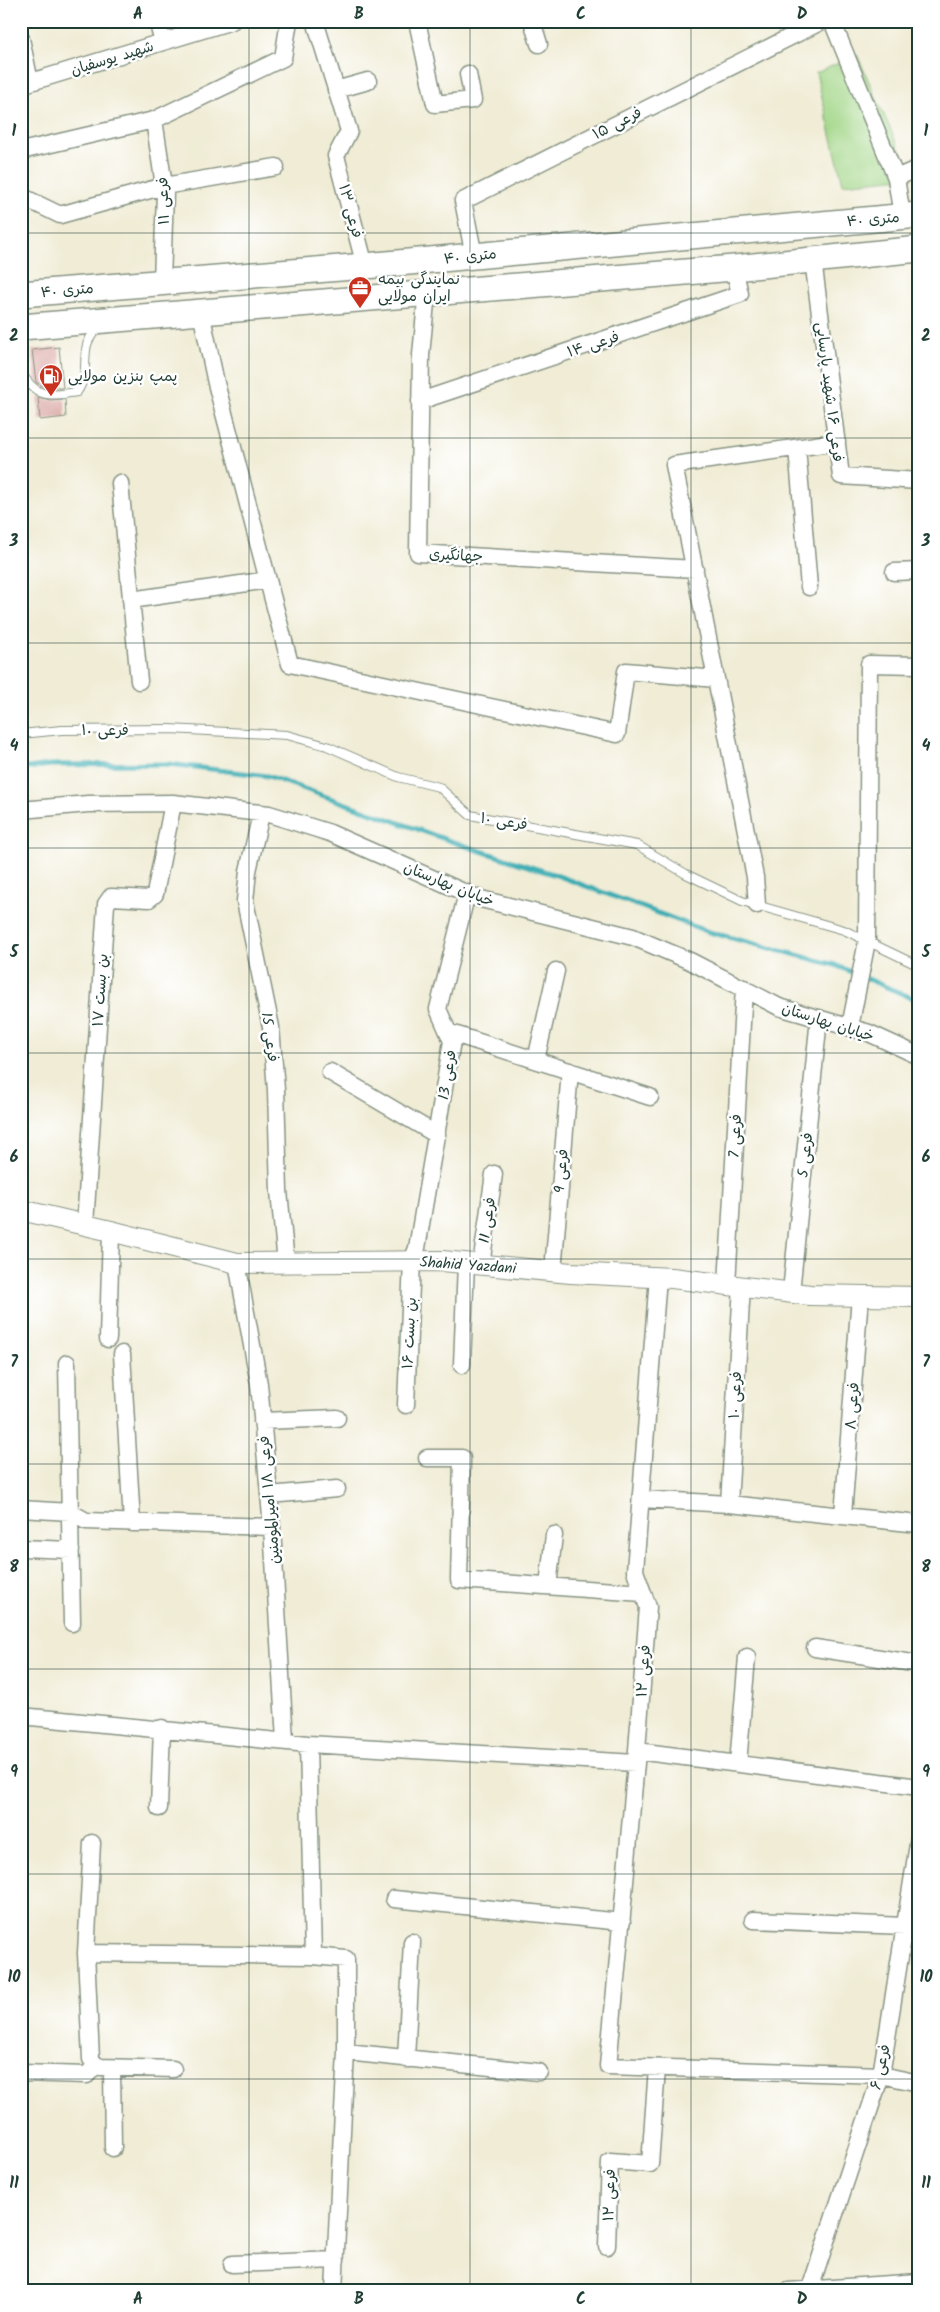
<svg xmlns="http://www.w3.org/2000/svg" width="940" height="2312" viewBox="0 0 940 2312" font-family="Kalam,'Playpen Sans Arabic',sans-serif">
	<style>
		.green { fill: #a0d585; stroke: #60895c }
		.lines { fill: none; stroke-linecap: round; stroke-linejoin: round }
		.stream { stroke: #3badb4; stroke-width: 5 }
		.building { fill: #d9a5a1 }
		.service-casing { stroke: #889484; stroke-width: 10 }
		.minor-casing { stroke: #889484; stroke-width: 19 }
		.tertiary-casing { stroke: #889484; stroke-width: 22 }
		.primary-casing { stroke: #889484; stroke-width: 28 }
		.service { stroke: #fff; stroke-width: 8 }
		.minor { stroke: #fff; stroke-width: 16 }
		.tertiary { stroke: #fff; stroke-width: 20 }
		.primary { stroke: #fff; stroke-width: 25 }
		.grid { fill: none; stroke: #1f3d34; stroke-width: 1; stroke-opacity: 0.55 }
		.labels { text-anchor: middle; stroke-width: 5; stroke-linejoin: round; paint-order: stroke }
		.street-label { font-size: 15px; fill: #1f3d34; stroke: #fff }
		.poi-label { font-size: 15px; fill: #1f3d34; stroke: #fff; text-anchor: start }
		.neatline { fill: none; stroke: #1f3d34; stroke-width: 2 }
		.grid-label { font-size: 16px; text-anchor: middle; font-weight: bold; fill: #1f3d34 }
	</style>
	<rect width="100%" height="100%" fill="#fff"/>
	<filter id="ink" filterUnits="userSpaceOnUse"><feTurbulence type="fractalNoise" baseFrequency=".02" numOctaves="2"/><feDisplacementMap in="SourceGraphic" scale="10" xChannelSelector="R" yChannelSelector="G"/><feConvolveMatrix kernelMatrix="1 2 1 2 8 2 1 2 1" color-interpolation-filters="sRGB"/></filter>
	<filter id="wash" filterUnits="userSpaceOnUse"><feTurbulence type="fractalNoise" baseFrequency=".0096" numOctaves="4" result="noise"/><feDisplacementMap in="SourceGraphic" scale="20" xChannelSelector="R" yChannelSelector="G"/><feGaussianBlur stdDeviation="1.12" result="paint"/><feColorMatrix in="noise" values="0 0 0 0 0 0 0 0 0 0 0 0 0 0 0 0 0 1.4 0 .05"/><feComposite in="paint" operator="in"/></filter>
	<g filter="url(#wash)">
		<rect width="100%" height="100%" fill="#f0ecd5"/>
		<path class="green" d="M857,55L912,177L843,184L816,73Z"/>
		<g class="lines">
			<path class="stream" d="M21,769L50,765L169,764L268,776L456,843L556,875L709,932L835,965L919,1001"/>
		</g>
		<g id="blocks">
			<path class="building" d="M59,347L63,388H46L36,382L32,350Z
				M38,397L50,400L65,399L66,417L40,420Z"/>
		</g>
	</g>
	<g filter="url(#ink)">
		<use href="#blocks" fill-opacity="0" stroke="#889484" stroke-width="1"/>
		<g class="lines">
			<g class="service-casing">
				<path id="service" d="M21,372C37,399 49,396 77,392C94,367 75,347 99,328
					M21,734L62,730L169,729L287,735L327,746L398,777L439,787L470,815L637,845L686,874L742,901L844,930L919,966"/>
			</g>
			<g class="minor-casing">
				<path id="minor" d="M157,21L163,42
					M315,21L349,131L336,156L365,266
					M417,21L435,104L473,100L468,74
					M532,21L539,44
					M832,21L896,178L902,216
					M21,39L30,82
					M21,85L232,21
					M336,90L368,81
					M154,120L165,192L162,282
					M21,151L154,120L283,58L289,21
					M896,178L919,168
					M21,196L60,215L164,186L276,167
					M474,256L463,201L822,21
					M813,260L841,476L919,481
					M427,292L421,355L418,553L695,569
					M201,312L216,383L290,664L617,734L626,671L716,679
					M420,401L740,294L734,268
					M797,448L809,587
					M120,483L139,681
					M894,572L919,571
					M131,600L268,580
					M21,810L88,804L173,803L269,814L330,833L477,898L633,937L690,961L779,1007L869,1033L919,1056
					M261,814L248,871L245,901L271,1027L276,1090L279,1191L286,1263
					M757,905L755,877L674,465L837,442
					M850,1027L867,941L869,664L919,665
					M448,1032L650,1097
					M536,1060L556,971
					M330,1072L437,1135
					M85,1225L106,904L111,897L149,899L155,894L173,803
					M237,1263L259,1384L272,1527L285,1740
					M481,1265L494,1174
					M553,1271L570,1071
					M658,1277L635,1571L648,1607L636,1763L608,2066L881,2075L919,2083
					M727,1284L744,988
					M791,1292L819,1018
					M108,1339L111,1231
					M122,1354L132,1523
					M67,1363L72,1623
					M462,1365L466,1263
					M406,1405L412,1261L417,1248L452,1041L438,1009L467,893
					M262,1421L337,1418
					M427,1458H462L459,1580L643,1593
					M269,1495L337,1489
					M641,1499L729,1504L919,1524
					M729,1504L742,1286
					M21,1509L70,1512L86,1521L272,1527
					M843,1515L860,1296
					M21,1548L71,1550
					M548,1586L554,1535
					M815,1648L919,1664
					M21,1716L308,1744L636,1763
					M308,1744L313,1956L346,1959V2052L334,2291
					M637,1751L919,1787
					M738,1764L747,1657
					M159,1808L162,1728
					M92,1843L86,1953L91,2059L96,2065L101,2067L173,2069
					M394,1899L622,1922
					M753,1920L905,1926
					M86,1953L313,1956
					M346,2052L539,2072
					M406,2059L412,1942
					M112,2068L113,2148
					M21,2073L87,2075L96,2065
					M607,2246L610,2161L650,2164L657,2068
					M232,2264L336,2260
					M810,2289L881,2075L919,1838
					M788,2291L919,2282"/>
			</g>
			<g class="tertiary-casing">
				<path id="tertiary" d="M21,1210L111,1231L237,1263L442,1261L571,1273L672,1278L810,1295L919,1297"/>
			</g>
			<g class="primary-casing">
				<path id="primary" d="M21,294L365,266L919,215
					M21,327L734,268L919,249"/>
			</g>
			<use href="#service" class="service"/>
			<use href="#minor" class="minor"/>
			<use href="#tertiary" class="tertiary"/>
			<use href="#primary" class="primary"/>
		</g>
	</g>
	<path class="grid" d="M249,21V2291M470,21V2291M691,21V2291M21,233H919M21,438H919M21,643H919M21,848H919M21,1053H919M21,1259H919M21,1464H919M21,1669H919M21,1874H919M21,2079H919"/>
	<defs>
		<g id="office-pin" transform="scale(1.25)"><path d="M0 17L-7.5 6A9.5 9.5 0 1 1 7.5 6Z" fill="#c8321e" stroke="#fff"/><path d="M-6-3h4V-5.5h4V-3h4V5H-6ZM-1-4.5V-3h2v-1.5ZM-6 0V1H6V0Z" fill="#fff"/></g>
		<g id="fuel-pin" transform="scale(1.25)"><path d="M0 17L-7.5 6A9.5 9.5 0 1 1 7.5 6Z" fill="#c8321e" stroke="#fff"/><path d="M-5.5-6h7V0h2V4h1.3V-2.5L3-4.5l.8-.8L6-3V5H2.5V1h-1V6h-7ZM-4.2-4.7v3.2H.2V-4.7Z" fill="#fff"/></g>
	</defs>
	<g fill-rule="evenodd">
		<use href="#office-pin" x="360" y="288"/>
		<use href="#fuel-pin" x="51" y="376"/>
	</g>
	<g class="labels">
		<g class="street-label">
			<text transform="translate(112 58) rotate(-17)" y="5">شهید یوسفیان</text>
			<text transform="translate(617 123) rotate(-27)" y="5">فرعی ۱۵</text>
			<text transform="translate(163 201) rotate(-92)" y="5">فرعی ۱۱</text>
			<text transform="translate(351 211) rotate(75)" y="5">فرعی ۱۳</text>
			<text transform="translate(873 219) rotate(-5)" y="5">۴۰ متری</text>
			<text transform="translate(470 256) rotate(-6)" y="5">۴۰ متری</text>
			<text transform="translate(67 290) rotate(-5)" y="5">۴۰ متری</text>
			<text transform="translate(593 344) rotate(-18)" y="5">فرعی ۱۴</text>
			<text transform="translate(830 392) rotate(83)" y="5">فرعی ۱۶ شهید پارسایی</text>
			<text transform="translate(456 555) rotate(3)" y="5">جهانگیری</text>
			<text x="105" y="735">فرعی ۱۰</text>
			<text transform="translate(504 821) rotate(9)" y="5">فرعی ۱۰</text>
			<text transform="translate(449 884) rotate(22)" y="5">خیابان بهارستان</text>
			<text transform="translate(100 990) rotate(-86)" y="5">بن بست ۱۷</text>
			<text transform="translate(828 1022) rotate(18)" y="5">خیابان بهارستان</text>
			<text transform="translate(270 1037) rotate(82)" y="5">فرعی 15</text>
			<text transform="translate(447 1075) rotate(-81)" y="5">فرعی 13</text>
			<text transform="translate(735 1136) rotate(-87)" y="5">فرعی 7</text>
			<text transform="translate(805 1155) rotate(-84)" y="5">فرعی 5</text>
			<text transform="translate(561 1171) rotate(-85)" y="5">فرعی 9</text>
			<text transform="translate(487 1220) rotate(-82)" y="5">فرعی 11</text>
			<text transform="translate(468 1265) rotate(4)" y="5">Shahid Yazdani</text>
			<text transform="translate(409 1333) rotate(-87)" y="5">بن بست ۱۶</text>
			<text transform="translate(735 1395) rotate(-87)" y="5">فرعی ۱۰</text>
			<text transform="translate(852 1406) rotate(-86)" y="5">فرعی ۸</text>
			<text transform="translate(269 1500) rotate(-95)" y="5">فرعی ۱۸ امیرالمومنین</text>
			<text transform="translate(643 1671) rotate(-86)" y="5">فرعی ۱۲</text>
			<text transform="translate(880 2067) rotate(-77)" y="5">فرعی ۶</text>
			<text transform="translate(609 2195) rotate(-88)" y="5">فرعی ۱۲</text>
		</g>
		<g class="poi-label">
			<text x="378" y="284">نمایندگی بیمه<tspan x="378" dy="17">ایران مولایی</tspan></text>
			<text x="68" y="381">پمپ بنزین مولایی</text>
		</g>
	</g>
	<rect width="940" height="2312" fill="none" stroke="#fff" stroke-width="55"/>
	<rect x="28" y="28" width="884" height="2256" class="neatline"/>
	<g class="grid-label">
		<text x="138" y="19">A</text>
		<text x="359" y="19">B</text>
		<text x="581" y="19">C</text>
		<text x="802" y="19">D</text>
		<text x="14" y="136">1</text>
		<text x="926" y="136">1</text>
		<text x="14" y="341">2</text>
		<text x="926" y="341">2</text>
		<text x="14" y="546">3</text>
		<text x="926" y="546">3</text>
		<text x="14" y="751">4</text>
		<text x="926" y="751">4</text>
		<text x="14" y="957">5</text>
		<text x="926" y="957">5</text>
		<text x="14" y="1162">6</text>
		<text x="926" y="1162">6</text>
		<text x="14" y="1367">7</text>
		<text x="926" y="1367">7</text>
		<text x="14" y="1572">8</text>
		<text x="926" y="1572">8</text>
		<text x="14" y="1777">9</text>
		<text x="926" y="1777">9</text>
		<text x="14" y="1982">10</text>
		<text x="926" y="1982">10</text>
		<text x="14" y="2188">11</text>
		<text x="926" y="2188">11</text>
		<text x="138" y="2304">A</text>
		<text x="359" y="2304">B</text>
		<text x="581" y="2304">C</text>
		<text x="802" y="2304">D</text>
	</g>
</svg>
